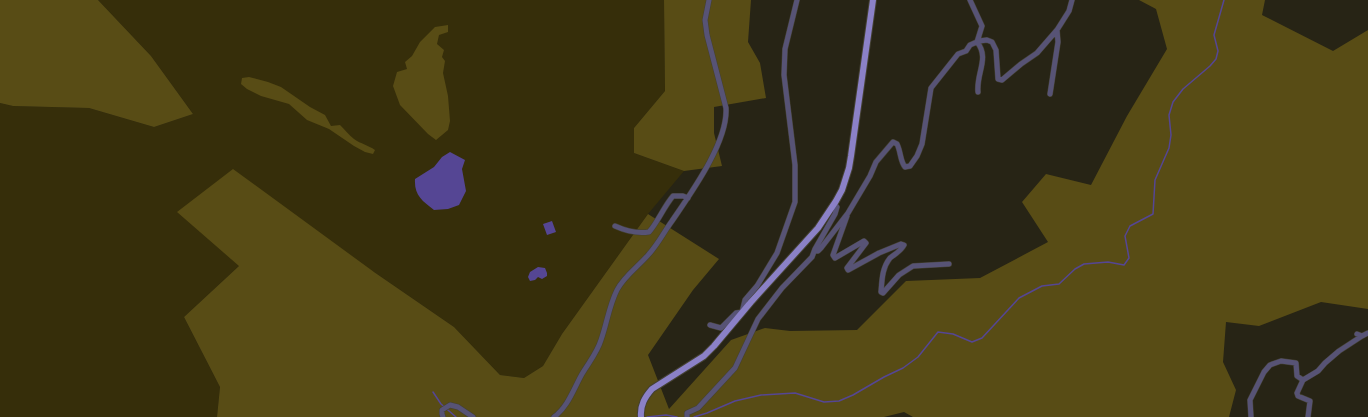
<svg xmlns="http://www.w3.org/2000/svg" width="1368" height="417" viewBox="0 0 1368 417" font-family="'Space Grotesk',sans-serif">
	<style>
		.green { fill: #362e0a }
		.forest { fill: #584c15 }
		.water { fill: #554694 }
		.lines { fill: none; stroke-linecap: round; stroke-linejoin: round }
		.stream { stroke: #554694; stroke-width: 1.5 }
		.minor-casing { stroke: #444133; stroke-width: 6 }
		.major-casing { stroke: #444133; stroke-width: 8 }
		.minor { stroke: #575375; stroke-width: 5 }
		.major { stroke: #8b81c7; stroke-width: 6 }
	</style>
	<rect width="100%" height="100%" fill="#272415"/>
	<path class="green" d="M98,0H664L665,91L634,128V153L684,171L648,214L562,334L543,366L524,378L500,375L454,327L374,272L239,266L184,317L220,387L217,417H0V103L13,106L89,108L154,127L193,114L151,56Z"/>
	<path class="forest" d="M0,0H98L151,56L193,114L154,127L89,108L13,106L0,103Z
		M664,0H751L748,42L760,63L766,98L714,107V133L722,166L684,171L634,153V128L665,91Z
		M1139,0H1265L1262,15L1333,51L1368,30V309L1321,302L1259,326L1226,322L1223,362L1236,390L1229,417H913L904,412L884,417H217L220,387L184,317L239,266L177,212L233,169L374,272L454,327L500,375L524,378L543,366L562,334L648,214L719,259L693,290L648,355L669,409L731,340L765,328L790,331L857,330L906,281L980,278L1048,242L1022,202L1046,174L1091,185L1127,116L1167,49L1156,9Z
		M448,25V32L439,35L437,44L444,50L442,57L445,61L443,73L448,96L450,121L448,130L436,140L428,134L400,105L393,86L397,72L407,69L405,62L412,56L420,42L435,27Z
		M249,77L268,82L281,87L310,107L325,115L331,126L340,125C344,129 349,135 354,139C361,144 368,145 375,150L373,154L365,152L354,146L329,129L307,120L289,104L261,96L247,89L241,84L242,78Z"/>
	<path class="water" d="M450,152L465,160L462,169L466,191L459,205L448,209L434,210C422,201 414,195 415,179L434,167L442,157Z
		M552,221L556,232L547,235L543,224Z
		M538,267L545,268L547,273V276L542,279L538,277L535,280L530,281L528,277L530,272Z"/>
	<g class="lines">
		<path class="stream" d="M433,392L441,404L456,417
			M647,417L666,415L677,417
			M694,417L707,413L735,401L761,395L795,393L824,402L839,401L853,395L884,377L903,368L918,357L938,332L953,334L972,342L982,338L1019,298L1042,286L1059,284L1075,269L1084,264L1108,262L1124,265L1129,258L1125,236L1130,226L1153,214L1155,180L1169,148L1171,135L1169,115L1173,102L1183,89L1210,66L1216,59L1218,51L1214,35L1224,0"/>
		<g class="minor-casing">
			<path id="minor" d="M970,0L982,26L977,42C990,58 976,73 978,92
				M1050,94L1058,42L1057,30
				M847,216L833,255L835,258L864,241L866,243L847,268L848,270L879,253L901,244L904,245C901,251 895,254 890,258C882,268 882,280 881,292L883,293L899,275L913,266L949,264
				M615,226C626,231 636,234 649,232C658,222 663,208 673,196H683L688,198
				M815,251H818L821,248L848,213L870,176L876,162L893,142L897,144C901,152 900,161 905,167L910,166L917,156L922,144L931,88L958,54L966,51L970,45L979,41L987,40L992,42L996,50L998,79L1002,80L1021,64L1037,53L1057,30L1069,11L1072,0
				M710,325L721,328L736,313L742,312L745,300L757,286L777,253L795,202V165L784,75L785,49L797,0
				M1357,334L1362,336L1368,333
				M443,417L442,414V410L450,405L458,407L473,417
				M554,417C568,407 574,388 582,374C589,362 597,353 601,340C607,323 609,306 617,290C624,276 639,266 649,254C658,244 664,232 672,221C691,193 728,142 726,108L707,35L705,20L709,0
				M687,417V413L698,408L735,368L758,319L782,288L812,257L815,249L835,214L837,207L834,204
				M1251,417L1250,400L1264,372L1270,365L1281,361L1296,363L1297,376L1303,380
				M1308,417L1310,401L1298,396L1297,393L1303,380L1318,371L1325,363L1339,351L1362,336"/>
		</g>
		<g class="major-casing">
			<path id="major" d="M641,417C640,405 645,397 652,389L704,356L714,346L751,302L818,228L836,201L842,190L849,168L851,156L873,0"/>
		</g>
		<use href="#minor" class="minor"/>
		<use href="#major" class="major"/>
	</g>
</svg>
